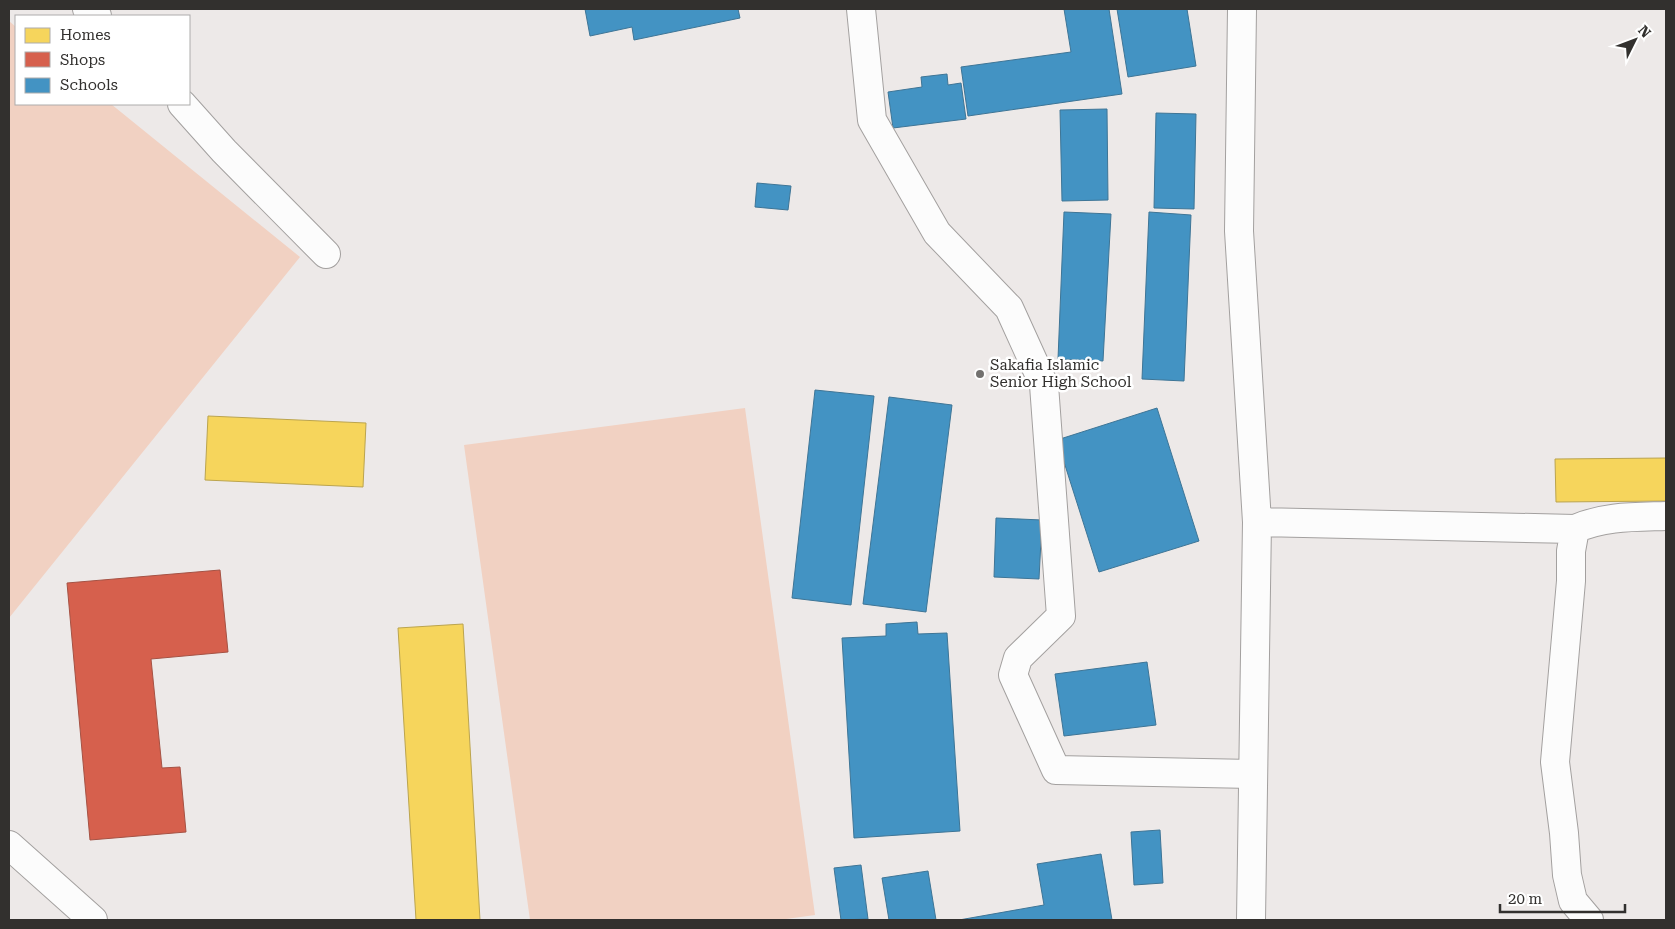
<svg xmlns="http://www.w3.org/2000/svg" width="1675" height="929" viewBox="0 0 1675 929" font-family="'Roboto Serif',serif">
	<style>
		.green { fill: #f1d1c2 }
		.homes { fill: #f6d55c; stroke: #bba44e }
		.shops { fill: #d6604d; stroke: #a55244 }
		.schools { fill: #4393c3; stroke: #3e7596 }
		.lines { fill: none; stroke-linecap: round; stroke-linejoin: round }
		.minor-casing { stroke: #a3a09f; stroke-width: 30 }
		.minor { stroke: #fcfcfc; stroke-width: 28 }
		.poi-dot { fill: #73716f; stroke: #fff; stroke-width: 2 }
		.labels { text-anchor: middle; stroke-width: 5; stroke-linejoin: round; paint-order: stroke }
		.poi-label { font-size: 15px; fill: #32302e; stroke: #fff; text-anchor: start }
	</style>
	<rect width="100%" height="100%" fill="#ede9e8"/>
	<path class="green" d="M9,21L16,27V104H111L300,257L9,618Z
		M745,408L815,915L779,920H530L464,445Z"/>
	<path class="homes" d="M208,416L366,423L363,487L205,480Z
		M1666,458V501L1556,502L1555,459Z
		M463,624L480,920H416L398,628Z"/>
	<path class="shops" d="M220,570L228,652L151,659L162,768L180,767L186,832L90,840L67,583Z"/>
	<path class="schools" d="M585,9H738L740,18L634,40L632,27L590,36Z
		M1064,9H1109L1122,94L968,116L961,67L1071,52Z
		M1117,9H1187L1196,66L1128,77Z
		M947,74L948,85L961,83L966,119L893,128L888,92L922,87L921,77Z
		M1107,109L1108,200L1062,201L1060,110Z
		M1156,113L1196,114L1194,209L1154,208Z
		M757,183L791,186L788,210L755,207Z
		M1064,212L1111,214L1103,361L1058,359Z
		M1149,212L1191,215L1184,381L1142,379Z
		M815,390L874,396L851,605L792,598Z
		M889,397L952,405L926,612L863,604Z
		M1157,408L1199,541L1099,572L1057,440Z
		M996,518L1042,520L1039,579L994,577Z
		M917,622L918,634L947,633L960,831L854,838L842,638L886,636V624Z
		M1147,662L1156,725L1064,736L1055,674Z
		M1160,830L1163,883L1134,885L1131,832Z
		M1101,854L1112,920H959L1044,905L1037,864Z
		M861,865L868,919L841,920L834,868Z
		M928,871L936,920H889L882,878Z"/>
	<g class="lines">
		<g class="minor-casing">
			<path id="minor" d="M87,9L97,16
				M861,9L872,120L937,233L1009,308L1044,385L1061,616L1018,658L1013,675L1056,770L1252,774
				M1242,9L1239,231L1257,522L1251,920
				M182,104L224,151L326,254
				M1257,522L1575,529
				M9,845L93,920
				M1589,920L1573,901L1567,875L1564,833L1555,762L1571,581V551L1575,529C1604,516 1635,517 1666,516"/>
		</g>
		<use href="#minor" class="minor"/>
	</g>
	<circle class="poi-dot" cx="980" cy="374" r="5"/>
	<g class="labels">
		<g class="poi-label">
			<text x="990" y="370">Sakafia Islamic<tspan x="990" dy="17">Senior High School</tspan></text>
		</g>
	</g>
	<rect width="1675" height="929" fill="none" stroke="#32302e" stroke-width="20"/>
	<rect x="15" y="15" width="175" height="90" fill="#ffffff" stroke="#adacab"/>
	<rect x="25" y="28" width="25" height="15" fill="#f6d55c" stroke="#adacab"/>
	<text x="60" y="40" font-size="15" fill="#32302e">Homes</text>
	<rect x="25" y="52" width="25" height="15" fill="#d6604d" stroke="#adacab"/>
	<text x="60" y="65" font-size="15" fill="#32302e">Shops</text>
	<rect x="25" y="78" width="25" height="15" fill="#4393c3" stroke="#adacab"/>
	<text x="60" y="90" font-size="15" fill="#32302e">Schools</text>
	<g transform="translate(1635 40) rotate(48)" stroke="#ffffff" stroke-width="4" paint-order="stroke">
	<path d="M0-4L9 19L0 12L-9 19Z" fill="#32302e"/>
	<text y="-8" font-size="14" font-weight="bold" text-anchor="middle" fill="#32302e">N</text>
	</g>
	<path d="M1500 904v8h125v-8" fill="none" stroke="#32302e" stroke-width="2.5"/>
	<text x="1508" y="904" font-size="15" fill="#32302e" stroke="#ffffff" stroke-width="4" paint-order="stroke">20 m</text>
</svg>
